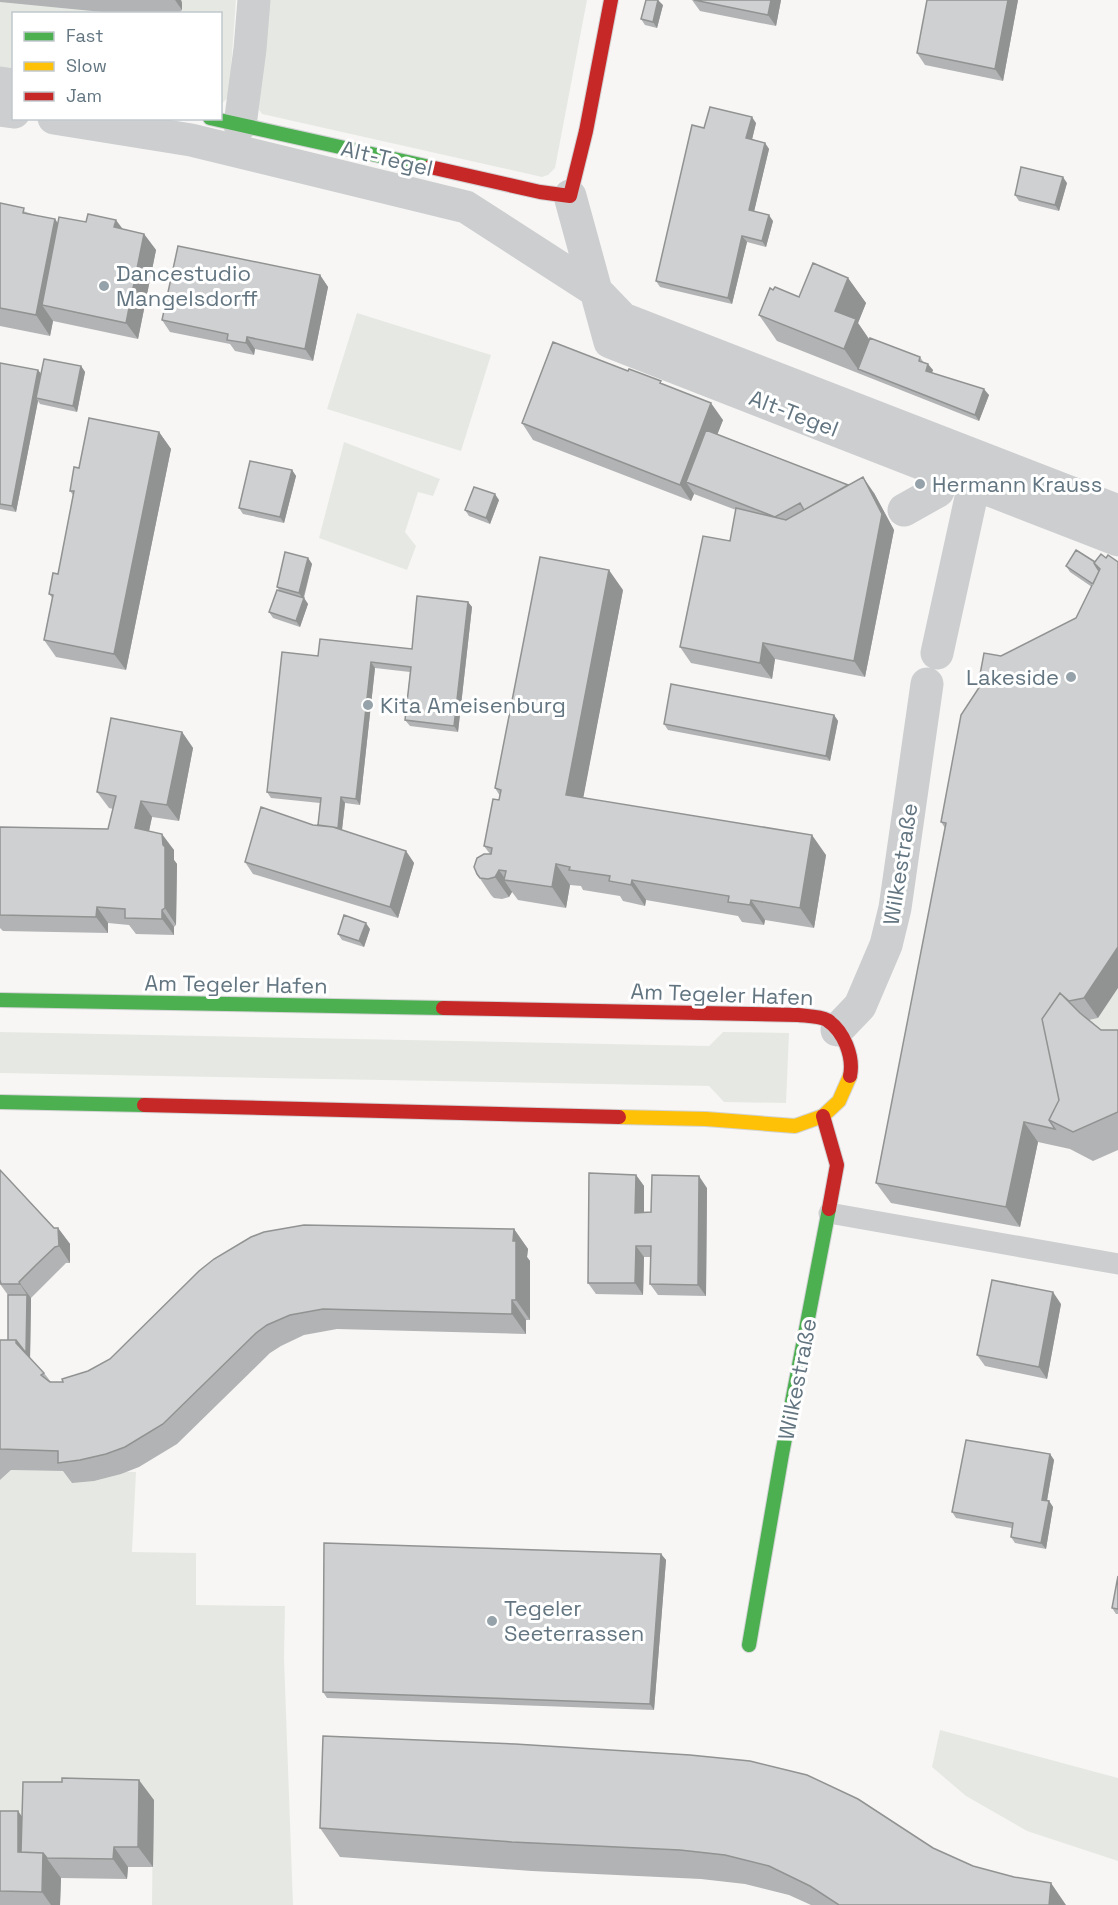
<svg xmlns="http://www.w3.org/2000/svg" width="1118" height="1905" viewBox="0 0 1118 1905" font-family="'Space Grotesk',sans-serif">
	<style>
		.green { fill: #e6e9e3 }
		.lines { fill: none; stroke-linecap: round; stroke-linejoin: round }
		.fast-casing { stroke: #d2d3d4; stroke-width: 16 }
		.slow-casing { stroke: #d2d3d4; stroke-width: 16 }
		.jam-casing { stroke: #d2d3d4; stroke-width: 16 }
		.lane { stroke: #cccecf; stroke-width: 21 }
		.street { stroke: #cccecf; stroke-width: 33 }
		.fast { stroke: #4caf50; stroke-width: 14 }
		.slow { stroke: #ffc107; stroke-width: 14 }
		.jam { stroke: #c62828; stroke-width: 14 }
		.wall { fill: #b2b3b4 }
		.shaded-wall { fill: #919292 }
		.building { fill: #cfd0d1; stroke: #919292; stroke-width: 1.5 }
		.poi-dot { fill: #96a2a9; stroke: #fff; stroke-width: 2 }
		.labels { text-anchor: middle; stroke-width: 6; stroke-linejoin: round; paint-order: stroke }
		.street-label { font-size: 22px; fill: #627580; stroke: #fff }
		.poi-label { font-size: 22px; fill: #627580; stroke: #fff; text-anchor: start }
	</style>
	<rect width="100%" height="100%" fill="#f7f6f5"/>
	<path class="green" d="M0,0H236L229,97L221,104L220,14H14L13,71L0,70Z
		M265,0H587L555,168L548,175L542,177L262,114L259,110Z
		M357,313L491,355L461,451L327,409Z
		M344,442L440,479L433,496L418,492L405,532L416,546L407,570L319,538Z
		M1118,988V1056L1081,1022L1098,1018Z
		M0,1032L709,1046L723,1032L789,1033L786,1103L724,1102L709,1086L0,1073Z
		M11,1470L136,1472L132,1552L196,1553V1605L285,1606L284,1658L293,1905H152L153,1800L36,1837L0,1836V1480Z
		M940,1730L1118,1778V1861L1027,1831L966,1796L932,1767Z"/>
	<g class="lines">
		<g class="fast-casing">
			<path id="fast" d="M210,118L430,167
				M0,1000L443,1008
				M0,1102L144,1105
				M749,1645L782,1454L829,1209"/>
		</g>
		<g class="slow-casing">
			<path id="slow" d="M619,1117L706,1119L795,1126L823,1116L839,1101L850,1076"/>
		</g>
		<g class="jam-casing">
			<path id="jam" d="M430,167L540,192L570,196L586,131L611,0
				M443,1008L798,1015C806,1016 820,1016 827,1020C844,1031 854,1057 850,1076
				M144,1105L619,1117
				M823,1116L837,1165L829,1209"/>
		</g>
		<path class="lane" d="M829,1213L1118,1264"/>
		<path class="street" d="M0,83L14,85
			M0,110L14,112
			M54,118L191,140L466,207L596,291L623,319L1118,511
			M240,125L250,49L254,0
			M570,196L610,342L1118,540
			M904,510L938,491L954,454
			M937,653L974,484L982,463
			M837,1030L860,1006L886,945L895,908L927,684"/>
		<use href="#fast" class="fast"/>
		<use href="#slow" class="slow"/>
		<use href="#jam" class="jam"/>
	</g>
	<path class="wall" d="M0,0H181L182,3V10L178,14H123L0,2Z
		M692,0H781L776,26L700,11Z
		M1018,0L1003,81L925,65L917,53Z
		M663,5L657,28L645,25L641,19Z
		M756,123L752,139L765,143L769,149L754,211L773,221L766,247L747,242L732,304L660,287L656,281L704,128Z
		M1067,183L1059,211L1019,201L1015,195Z
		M0,203L58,223L123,229L144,234L156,250L138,339L53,321L50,336L0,326Z
		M320,275L328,287L313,361L255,349L254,355L235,351L230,344L170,332L162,320Z
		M848,278L866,303L858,323L869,339L920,357L924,363L933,370L932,373L989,395L979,421L777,341L759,315L799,297Z
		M0,363L41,374L81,366L85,372L77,412L40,404L38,401L16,512L0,509Z
		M663,385L723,420L717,434L848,485L874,493L894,530L865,677L775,659L772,679L691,663L680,647L730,541L736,510L694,494L691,501L533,440L522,423Z
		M159,432L171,449L126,670L56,657L44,640L53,599L49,594L58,574L73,495L70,491L79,468Z
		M292,470L296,476L284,523L243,514L239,508Z
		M499,500L490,524L469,516L465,510Z
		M1101,554L1098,1018L1089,1020L1101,1030H1118V1150L1093,1161L1070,1149L1038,1142L1020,1227L891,1203L876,1183L945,828L941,822L982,684L979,680L1001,656L1076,618L1092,587L1070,572L1066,566L1095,562Z
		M308,558L312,564L304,598L308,604L300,627L273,618L269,612L279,590L277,587Z
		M623,590L583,797L826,855L814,928L765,920L764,925L742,922L738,916L646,900L645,906L623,901L620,896L583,890L581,886L570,885L566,908L518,900L512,892L509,897L502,899L494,898L491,895L477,874L490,854L484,846L500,796L495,788Z
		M468,602L472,607L458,732L410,726L405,720L410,672L375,668L360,805L345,803L342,830L406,851L414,863L398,918L253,874L245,862L318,825L320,803L271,798L267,792L318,656L412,649Z
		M834,715L838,721L830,761L668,730L664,724Z
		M182,732L193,748L179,821L152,817L149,831L174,850V860L177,864L176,925L174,927V935L136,934L129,925L108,923V933L3,931L0,928V827L108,829L113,809L109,808L97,792Z
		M370,929L364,947L342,940L338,934Z
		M0,1170L54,1228H58L70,1244V1263H66L31,1298L30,1358L44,1373L51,1382H63L88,1371L514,1229L528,1249L527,1257L530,1261V1320H526V1334L337,1329L304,1335L281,1346L270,1353L177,1444L139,1467L121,1474L94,1481L72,1483L63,1471L11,1470L0,1480V1340H8V1295L0,1284Z
		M636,1175L644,1186V1212H651L707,1188L706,1296L658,1295L650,1284V1257H644L643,1295L596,1294L588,1283Z
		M1061,1304L1047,1379L985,1366L977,1355Z
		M1050,1454L1054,1460L1047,1501H1049L1053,1507L1046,1549L1015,1543L1011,1537L1012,1528L956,1518L952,1512Z
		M661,1554L666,1560L654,1710L327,1698L323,1692Z
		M1118,1576V1614H1116L1112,1608Z
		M154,1800L153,1867H128L127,1879L61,1878L60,1905H0V1811H18L22,1817Z
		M320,1828L933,1848L973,1866L1066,1905H811L789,1895L745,1884L701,1879L532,1871L340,1857Z"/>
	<path class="shaded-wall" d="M175,0H181L182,3V10Z
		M658,0L663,5L657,28L653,22Z
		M771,0H781L776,26L768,15Z
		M1008,0H1018L1003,81L995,69Z
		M752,117L756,123L751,144L746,138Z
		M765,143L769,149L753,216L749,210Z
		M1063,177L1067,183L1059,211L1055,205Z
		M769,215L773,221L766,247L762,241Z
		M55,219L69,239L42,305L53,321L50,336L36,315Z
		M116,220L128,236L114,227Z
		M144,234L156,250L138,339L126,323Z
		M742,236L747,242L732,304L728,298Z
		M320,275L328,287L313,361L305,349Z
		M848,278L866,303L858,323L873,345L858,369L862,375L844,349L835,311Z
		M247,337L255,349L254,355L246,343Z
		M928,364L933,370L930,377L926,371Z
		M81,366L85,372L77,412L73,406Z
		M38,370L43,376L36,398L38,401L16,512L12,506Z
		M984,389L989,395L979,421L975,415Z
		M711,403L723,420L697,487L686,482L694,494L691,501L680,485Z
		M159,432L171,449L126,670L114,654Z
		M292,470L296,476L284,523L280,517Z
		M863,477L874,493L894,530L865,677L854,661Z
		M495,494L499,500L490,524L486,518Z
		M308,558L312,564L303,599L299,593Z
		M609,570L623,590L580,815L566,795Z
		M304,598L308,604L300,627L296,621Z
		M468,602L472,607L458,732L454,726Z
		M763,643L775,659L772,679L760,663Z
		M371,662L375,668L360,805L356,799Z
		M834,715L838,721L830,761L826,756Z
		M182,732L193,748L179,821L167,805Z
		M341,797L345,803L341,838L337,832Z
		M141,801L152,817L146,845L135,828Z
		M162,834L174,850V860L177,864L176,925L165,908Z
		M812,835L826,855L814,928L800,908Z
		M406,851L414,863L398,918L390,907Z
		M556,864L570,885L566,908L552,887Z
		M499,870L506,880H504L512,892L509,897L495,877Z
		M632,880L646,900L645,906L631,885Z
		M751,900L765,920L764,925L750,905Z
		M97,907L108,923V933L96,917Z
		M162,910L174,927V935L162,919Z
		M366,923L370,929L364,947L359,941Z
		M1118,947V988L1098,1018L1084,998Z
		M1024,1122L1038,1142L1020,1227L1006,1207Z
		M636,1175L644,1186V1224L635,1213Z
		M699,1176L707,1188L706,1296L698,1285Z
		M58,1228L70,1244V1263L59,1246Z
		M514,1229L528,1249L527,1257L530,1261V1320L516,1300L513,1241Z
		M636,1246L644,1257L643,1295L635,1283Z
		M19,1282L31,1298V1301L20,1284Z
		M1053,1292L1061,1304L1047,1379L1039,1367Z
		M27,1295L31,1301L30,1361L16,1343Z
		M512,1300L526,1320V1334L512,1314Z
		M1050,1454L1054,1460L1046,1506L1042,1500Z
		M1049,1501L1053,1507L1046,1549L1041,1543Z
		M661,1554L666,1560L654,1710L650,1704Z
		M139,1780L154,1800L153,1867L138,1847Z
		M18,1811L36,1837V1858L18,1852Z
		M114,1847L128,1867L127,1879L113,1859Z
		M43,1853L61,1878L60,1905H51L42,1892Z
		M1051,1883L1066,1905H1049Z"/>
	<path class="building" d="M646,0H658L653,22L641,19Z
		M694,0H771L768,15Z
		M927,0H1008L995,69L917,53Z
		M710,107L752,117L746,138L765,143L749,210L769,215L762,241L742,236L728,298L656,281L692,125L704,128Z
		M1021,167L1063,177L1055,205L1015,195Z
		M0,203L24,208L23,213L55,219L36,315L0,308Z
		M88,214L116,220L114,227L144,234L126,323L42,305L59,217L86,222Z
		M178,246L320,275L305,349L247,337L246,343L227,340L228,334L162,320Z
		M813,263L848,278L835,311L856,319L844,349L759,315L770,288L773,290L775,287L799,297Z
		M870,338L920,357L919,361L928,364L926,371L984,389L975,415L858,369Z
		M553,342L628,371L629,369L661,381L660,383L711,403L680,485L522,423Z
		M44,359L81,366L73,406L36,398Z
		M0,363L38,370L12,506L0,504Z
		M89,418L159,432L114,654L44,640L53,595L49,594L53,573L58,574L74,491H70L74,467L79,468Z
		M706,430L848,485L804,510L800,503L775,517L686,482Z
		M250,461L292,470L280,517L239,508Z
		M863,477L882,514L854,661L763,643L760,663L680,647L703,536L730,541L736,508L786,520Z
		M474,487L495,494L486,518L465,510Z
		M1076,550L1095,562L1094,563L1099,571L1093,584L1066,566Z
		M285,552L308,558L299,593L277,587Z
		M1101,554L1106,558L1108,555L1118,562V947L1084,998L1069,1001L1060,993L1042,1019L1059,1100L1049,1120L1055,1129L1024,1122L1006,1207L876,1183L946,823L941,822L961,715L982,683L979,680L984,653L1001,656L1076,618L1100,569L1094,563Z
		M540,557L609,570L566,795L812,835L800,908L751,900L750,905L728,902L729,896L632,880L631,885L609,881L610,876L569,870L570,867L556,864L552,887L504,880L506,871L499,870L495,877L488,879L480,878L477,874L474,867L477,858L484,854H491L492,848L484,846L493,799L499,800L501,790L495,788Z
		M277,590L304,598L296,621L269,612Z
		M417,596L468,602L454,726L405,720L411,667L371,662L356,799L341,797L338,828L333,827L318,825L321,798L267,792L282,652L318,656L320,639L412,649Z
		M671,684L834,715L826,756L664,724Z
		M111,718L182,732L167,805L141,801L135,828L162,834L163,845L165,847V908L162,910V919L125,918V909L97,907L96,917L0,915V827L108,829L116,796L97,792Z
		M261,807L313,825L333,827L406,851L390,907L245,862Z
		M344,915L366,923L359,941L338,934Z
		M1060,993L1080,1013L1101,1030H1118V1112L1073,1132L1049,1120L1059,1100L1042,1019Z
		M0,1170L54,1228H58L59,1246L55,1247L36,1265L19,1282L20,1284H1L0,1280Z
		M589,1173L636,1175L635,1213L651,1212L652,1175L699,1176L698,1285L650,1284L651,1246H636L635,1283H588Z
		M304,1225L514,1229L513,1241H516V1300H512V1314L323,1309L290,1315L267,1325L256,1333L163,1424L125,1447L106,1454L80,1460L58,1463V1451L0,1449V1340H16V1343L44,1373L41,1375L50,1382H63L62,1379L88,1371L110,1359L199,1271L214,1259L251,1237L264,1232Z
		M992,1280L1053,1292L1039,1367L977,1355Z
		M8,1295H27L26,1353L16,1340H8Z
		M966,1440L1050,1454L1042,1500L1049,1501L1041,1543L1011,1537L1013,1523L952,1512Z
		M324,1543L661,1554L650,1704L323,1692Z
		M1118,1576V1609L1112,1608Z
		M323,1736L515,1744L690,1755L750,1761L807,1775L858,1799L933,1848L973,1866L1014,1877L1051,1883L1049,1905H839L810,1886L769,1866L725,1855L680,1850L512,1842L320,1828Z
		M62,1778L139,1780L138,1847H114L113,1859L47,1858L43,1853L21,1852L23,1782H62Z
		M0,1811H18V1852L43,1853L42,1892L0,1891Z"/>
	<g class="poi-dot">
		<circle cx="104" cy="286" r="6"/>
		<circle cx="920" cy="484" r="6"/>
		<circle cx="1071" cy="677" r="6"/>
		<circle cx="368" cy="705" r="6"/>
		<circle cx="492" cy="1621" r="6"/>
	</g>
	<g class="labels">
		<g class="street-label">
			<text transform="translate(387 158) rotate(13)" y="8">Alt-Tegel</text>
			<text transform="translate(794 413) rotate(21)" y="8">Alt-Tegel</text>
			<text transform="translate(900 864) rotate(-81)" y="8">Wilkestraße</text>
			<text transform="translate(236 984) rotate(1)" y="8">Am Tegeler Hafen</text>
			<text transform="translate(722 994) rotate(2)" y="8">Am Tegeler Hafen</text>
			<text transform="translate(797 1379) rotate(-79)" y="8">Wilkestraße</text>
		</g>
		<g class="poi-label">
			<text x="116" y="281">Dancestudio<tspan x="116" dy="25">Mangelsdorff</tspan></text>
			<text x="932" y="492">Hermann Krauss</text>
			<text x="1059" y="685" text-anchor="end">Lakeside</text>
			<text x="380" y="713">Kita Ameisenburg</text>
			<text x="504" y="1616">Tegeler<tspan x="504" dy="25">Seeterrassen</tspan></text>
		</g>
	</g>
	<rect x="12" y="12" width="210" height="108" fill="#ffffff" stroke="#c0c8cc" stroke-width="1.5"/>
	<rect x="24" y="32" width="30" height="9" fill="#4caf50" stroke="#c0c8cc" stroke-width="1.5"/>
	<text x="66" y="42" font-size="18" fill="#627580">Fast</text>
	<rect x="24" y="62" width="30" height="9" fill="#ffc107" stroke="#c0c8cc" stroke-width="1.5"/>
	<text x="66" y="72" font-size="18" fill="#627580">Slow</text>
	<rect x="24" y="92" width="30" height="9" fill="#c62828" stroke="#c0c8cc" stroke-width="1.5"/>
	<text x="66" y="102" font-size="18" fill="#627580">Jam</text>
</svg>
